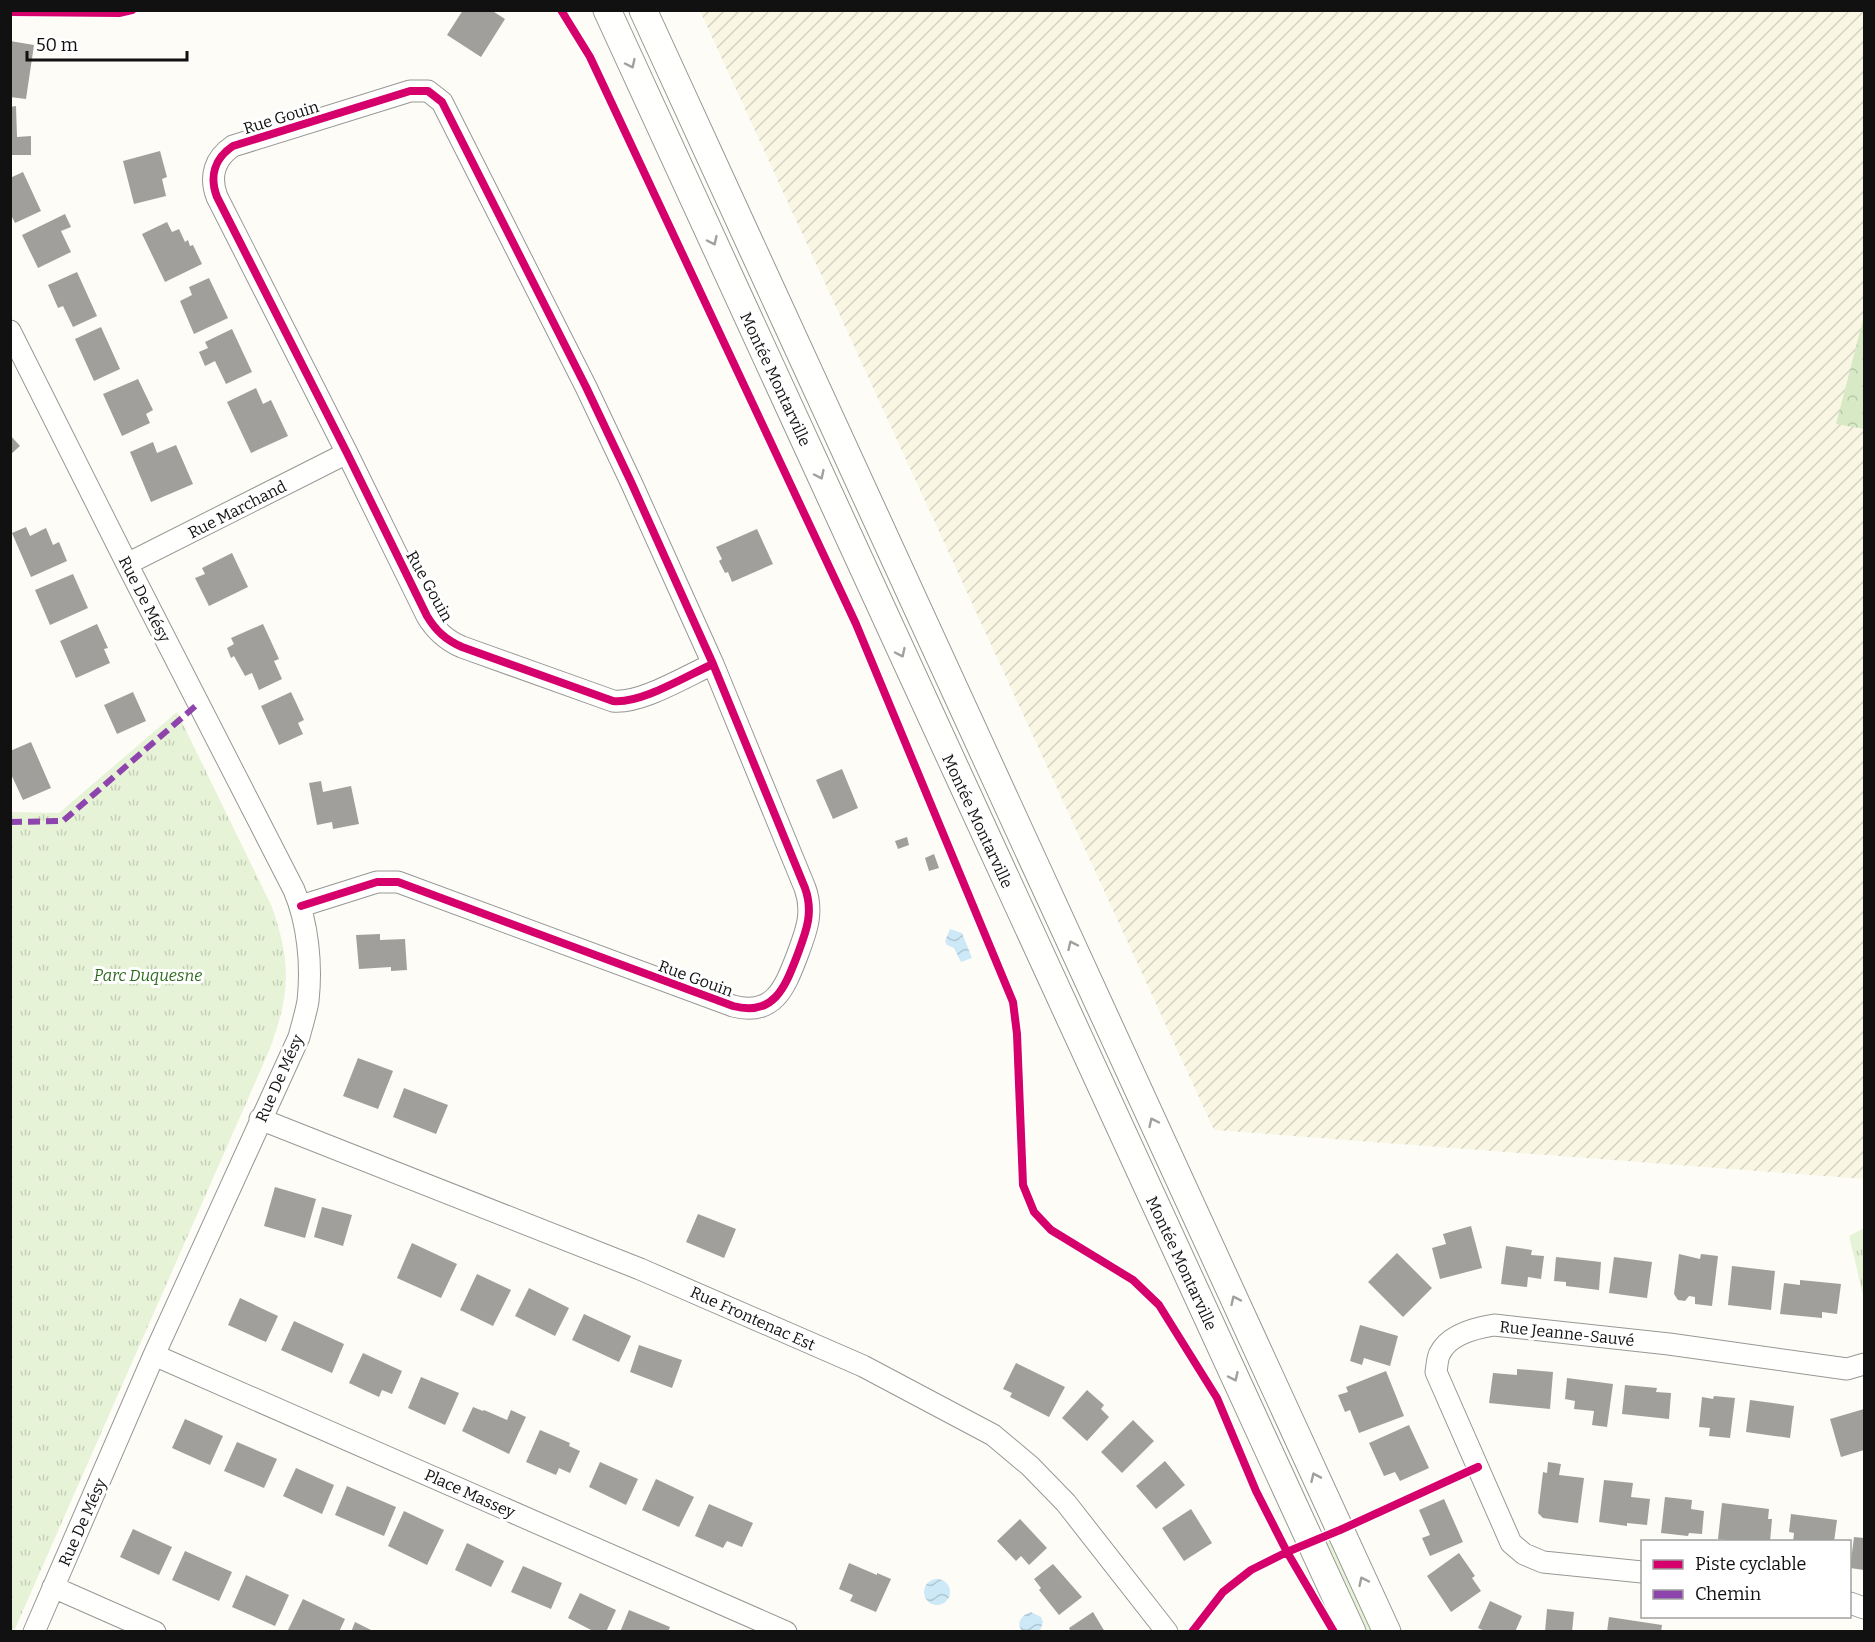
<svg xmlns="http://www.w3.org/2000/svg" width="1875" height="1642" viewBox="0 0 1875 1642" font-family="Bitter,serif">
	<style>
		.farmland { fill: url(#farmland-furrows) }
		.grass { fill: #e7f3d7 }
		.forest { fill: url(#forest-crowns) }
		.park { fill: url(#park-tufts) }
		.water { fill: url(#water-waves) }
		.building { fill: #a19f9c }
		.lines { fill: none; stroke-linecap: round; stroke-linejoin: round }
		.minor-casing { stroke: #979795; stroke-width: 23 }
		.tertiary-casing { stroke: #979795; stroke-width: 29 }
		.minor { stroke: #fffffe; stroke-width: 21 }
		.tertiary { stroke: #fffffe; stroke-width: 27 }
		.quiet { stroke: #8e44ad; stroke-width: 6; stroke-dasharray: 12 6; stroke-linecap: butt }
		.cycleway-casing { stroke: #fff; stroke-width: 11 }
		.cycleway { stroke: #d6006c; stroke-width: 8 }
		.oneway { stroke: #a0a09f }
		.labels { text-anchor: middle; stroke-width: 6; stroke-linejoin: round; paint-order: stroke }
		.street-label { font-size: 16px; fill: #111; stroke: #fff }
		.park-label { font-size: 16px; font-style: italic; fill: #2f6b1f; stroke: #fff }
	</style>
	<defs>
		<pattern id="farmland-furrows" width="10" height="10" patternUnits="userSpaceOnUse" patternTransform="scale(1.5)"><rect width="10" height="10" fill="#f9f7e4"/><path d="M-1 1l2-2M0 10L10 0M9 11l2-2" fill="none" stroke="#d4d3c3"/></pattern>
		<pattern id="forest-crowns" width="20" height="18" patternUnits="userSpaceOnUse" patternTransform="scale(1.5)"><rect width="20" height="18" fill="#d8eac5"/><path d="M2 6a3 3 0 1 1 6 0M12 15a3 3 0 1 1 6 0" fill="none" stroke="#b8c8a8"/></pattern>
		<pattern id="park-tufts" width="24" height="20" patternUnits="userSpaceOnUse" patternTransform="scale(1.5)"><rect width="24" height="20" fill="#e7f3d7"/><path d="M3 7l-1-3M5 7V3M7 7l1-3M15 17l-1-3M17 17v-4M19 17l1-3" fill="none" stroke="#c5cfb8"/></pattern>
		<pattern id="water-waves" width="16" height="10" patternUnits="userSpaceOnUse" patternTransform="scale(1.5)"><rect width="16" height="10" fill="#cde8f7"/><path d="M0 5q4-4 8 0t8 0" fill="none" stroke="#afc6d3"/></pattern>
	</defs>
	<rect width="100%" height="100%" fill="#fdfcf7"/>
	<path class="farmland" d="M700,11H1864V1179L1214,1130Z"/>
	<path class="grass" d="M1331,1538L1375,1631H1363L1322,1542Z"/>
	<path class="forest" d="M1864,316V429L1836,424Z"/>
	<path class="park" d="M177,712L272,907C292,965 290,994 269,1051L14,1631H11V812L59,813Z
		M1864,1228V1299L1849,1236Z"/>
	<path class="water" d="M950,929L962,933L972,958L961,962L954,948L947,945L945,941Z
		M924 1592a13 13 0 1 1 26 0a13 13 0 1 1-26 0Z
		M1031,1612L1041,1617L1043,1622L1040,1631H1022C1016,1623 1021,1615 1031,1612Z"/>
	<path class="building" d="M463,10H491L505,19L481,57L447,35Z
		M10,41L34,45L26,99L10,97Z
		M16,106L17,137L31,136V155H10V107Z
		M160,151L167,177L162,179L166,196L134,204L123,161Z
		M23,172L41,211L15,223L10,213V178Z
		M65,214L71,227L61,231L71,252L38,268L22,235Z
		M167,222L172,232L179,229L185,242L188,240L190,246L193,245L202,264L165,282L142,234Z
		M77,272L97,316L73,327L63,306L58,308L48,285Z
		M209,278L228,318L194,334L180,301L192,295L189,287Z
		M101,327L120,369L94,381L75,339Z
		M232,329L252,372L226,384L215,361L205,366L199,352L208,348L205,342Z
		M138,379L153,410L146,414L150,423L122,436L103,394Z
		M256,388L263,404L271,400L288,436L251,453L227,402Z
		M10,435L20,446L10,455Z
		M153,442L157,453L176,445L193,484L151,502L130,452Z
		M26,527L30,536L46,528L53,545L59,542L67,561L31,577L12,533Z
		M757,529L773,564L732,582L728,572L725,573L719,561L722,559L716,547Z
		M232,553L248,587L209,606L195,578L205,574L202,568Z
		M73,574L88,608L50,625L35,590Z
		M97,624L108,648L104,649L110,663L76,678L60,641Z
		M263,624L279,659L274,661L282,679L259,690L252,673L245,676L234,656L231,658L227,648L234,644L231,638Z
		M133,692L146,721L117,734L104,705Z
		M291,692L304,720L298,723L303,734L279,745L261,706Z
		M31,742L51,788L23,800L10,772V751Z
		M842,769L858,808L833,819L816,780Z
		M321,781L323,792L351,786L359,824L333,829L332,822L317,825L309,783Z
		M907,837L909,845L898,849L895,841Z
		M934,854L939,868L929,871L925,858Z
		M380,934V940L405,939L407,970L391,971V967L359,969L356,935Z
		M358,1058L393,1071L378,1109L343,1096Z
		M404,1088L448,1105L436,1134L393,1117Z
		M275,1187L316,1199L305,1238L264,1226Z
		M322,1207L352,1215L343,1246L314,1237Z
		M698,1214L736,1229L724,1258L686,1242Z
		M1471,1226L1482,1268L1440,1279L1432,1248L1446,1244L1443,1234Z
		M412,1243L457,1264L441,1298L397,1278Z
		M1506,1246L1532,1250L1531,1255L1544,1256L1541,1279L1528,1277L1527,1287L1501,1284Z
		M1397,1253L1432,1288L1403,1317L1368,1282Z
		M1679,1254L1700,1259L1701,1254L1718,1256L1712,1306L1695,1304V1297L1689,1296L1685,1301L1678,1300L1674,1294Z
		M1556,1257L1601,1262L1599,1290L1566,1286V1282L1554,1281Z
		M1614,1257L1652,1262L1647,1298L1609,1293Z
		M1732,1266L1775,1271L1771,1310L1728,1305Z
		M477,1274L511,1290L493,1326L460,1310Z
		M1800,1280L1841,1284L1837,1314L1822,1312V1318L1780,1314L1784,1283L1800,1285Z
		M529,1288L569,1308L555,1336L515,1316Z
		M240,1298L278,1316L266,1342L228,1325Z
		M584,1314L631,1336L619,1362L572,1340Z
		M294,1321L344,1344L332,1373L281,1350Z
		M1360,1325L1398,1336L1390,1366L1364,1358L1362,1365L1350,1361Z
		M639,1345L682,1360L672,1388L630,1372Z
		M363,1353L402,1371L392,1394L382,1390L379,1397L349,1383Z
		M1016,1363L1065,1387L1049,1417L1010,1397L1012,1393L1003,1389Z
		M1517,1369L1553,1372L1550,1409L1489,1403L1493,1373L1517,1375Z
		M1386,1371L1404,1416L1359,1433L1350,1410L1345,1412L1338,1395L1348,1392L1346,1387Z
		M421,1377L459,1393L445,1425L408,1408Z
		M1567,1378L1613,1384L1607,1427L1592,1425L1594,1411L1574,1409L1575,1401L1565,1399Z
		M1625,1385L1657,1388L1656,1392L1671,1393L1669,1419L1622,1414Z
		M1087,1390L1104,1405L1101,1409L1109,1417L1087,1441L1062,1418Z
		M1714,1396L1735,1398L1730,1438L1709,1436L1710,1428L1699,1427L1702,1397L1713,1399Z
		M1750,1400L1794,1406L1790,1438L1746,1432Z
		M473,1407L483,1411L484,1410L507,1420L511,1410L526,1417L509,1454L462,1431Z
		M1864,1409V1450L1841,1457L1830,1419Z
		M185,1419L223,1436L210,1465L172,1448Z
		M1133,1420L1154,1441L1122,1473L1101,1452Z
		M1409,1425L1429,1468L1400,1481L1395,1472L1384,1476L1369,1443Z
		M540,1430L570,1443L569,1446L580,1451L570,1473L559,1468L556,1475L526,1462Z
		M237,1442L277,1459L264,1488L224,1471Z
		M1165,1461L1185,1485L1156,1509L1136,1486Z
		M600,1462L638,1479L626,1505L589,1487Z
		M1548,1462L1561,1464L1559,1475L1584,1478L1578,1523L1543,1518L1538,1513L1543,1472L1547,1473Z
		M296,1468L334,1485L322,1514L283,1496Z
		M656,1479L694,1497L679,1527L642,1510Z
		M1604,1480L1633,1483L1631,1497L1650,1499L1647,1525L1627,1523V1526L1599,1522Z
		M347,1486L396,1507L384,1536L335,1515Z
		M1665,1497L1692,1500L1691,1509L1704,1511L1702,1534L1689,1533L1688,1536L1661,1533Z
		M1444,1499L1463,1542L1430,1556L1422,1538L1430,1535L1419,1510Z
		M1722,1503L1769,1509L1768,1519H1772L1770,1542H1740L1718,1539Z
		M709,1504L753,1523L742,1547L727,1541L723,1548L695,1536Z
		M1191,1509L1212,1543L1184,1561L1162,1528Z
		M404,1511L444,1530L427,1565L388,1546Z
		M1791,1514L1837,1520L1834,1542H1793L1794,1533L1789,1532Z
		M1020,1519L1047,1548L1029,1565L1021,1556L1016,1561L997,1541Z
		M133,1529L172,1547L159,1575L120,1557Z
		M1854,1537L1864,1538V1570L1850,1568Z
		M467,1543L504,1561L491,1587L455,1570Z
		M185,1551L232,1572L219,1601L172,1580Z
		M1459,1553L1475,1576L1472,1578L1481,1591L1451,1612L1427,1576Z
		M849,1563L877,1575V1573L891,1579L876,1612L850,1601L853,1595L839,1589Z
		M1053,1564L1082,1597L1059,1615L1039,1590L1041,1588L1034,1579Z
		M523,1566L562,1583L551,1609L511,1592Z
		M246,1575L289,1595L275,1626L232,1607Z
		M580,1593L616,1610L606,1632H595L568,1618Z
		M303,1599L345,1619L339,1632L288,1630Z
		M1490,1601L1522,1616L1515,1632H1487L1478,1628Z
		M1547,1609L1574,1612L1572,1632H1545Z
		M629,1610L670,1627L668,1632H620Z
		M1093,1612L1105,1632H1071L1069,1628Z
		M1609,1617L1662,1625L1661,1632H1607Z
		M355,1622L375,1632H351Z"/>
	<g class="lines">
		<g class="minor-casing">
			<path id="minor" d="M10,331L127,564L294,890C308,923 312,965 308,1001C306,1013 302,1025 299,1037L154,1355L34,1632
				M127,564L347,453
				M301,906L377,882H398L733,1006C774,1017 785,987 797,956C806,932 814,913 805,888L713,664L631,482L586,387L442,102L428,91H410L233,146C215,158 209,176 217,197L347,453L427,616C436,631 446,640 462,647L613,701C641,704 686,676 713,664
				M260,1119L640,1269L863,1366L993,1435L1030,1466L1066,1503L1167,1632
				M154,1355L786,1632
				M1642,1572L1543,1562L1524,1554L1511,1543L1436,1372C1437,1367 1437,1358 1440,1353C1449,1335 1475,1328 1494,1325L1669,1344L1847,1369L1864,1364
				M53,1587L155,1632
				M1850,1603L1864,1608"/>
		</g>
		<g class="tertiary-casing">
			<path id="tertiary" d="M607,10L1352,1632
				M643,10L1387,1632"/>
		</g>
		<use href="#minor" class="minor"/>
		<use href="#tertiary" class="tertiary"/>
		<path class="quiet" d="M10,822L63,821L199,703"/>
		<g class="cycleway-casing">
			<path id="cycleway" d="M561,10L590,57L856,624L1013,1002L1017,1034L1023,1185L1034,1212L1051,1230L1133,1280L1159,1305L1217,1398L1256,1491L1287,1552L1251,1570L1223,1592L1192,1632
				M10,12L119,13L132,10
				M301,906L377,882H398L733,1006C774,1017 785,987 797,956C806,932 814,913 805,888L713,664L631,482L586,387L442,102L428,91H410L233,146C215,158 209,176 217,197L347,453L427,616C436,631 446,640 462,647L613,701C641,704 686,676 713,664
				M1334,1632L1287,1552L1340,1530L1478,1467"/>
		</g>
		<use href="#cycleway" class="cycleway"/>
	</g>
	<defs><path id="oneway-chevron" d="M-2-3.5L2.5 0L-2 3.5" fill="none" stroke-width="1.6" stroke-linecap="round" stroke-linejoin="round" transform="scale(1.5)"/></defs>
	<g class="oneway">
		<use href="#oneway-chevron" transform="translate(631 64) rotate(65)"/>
		<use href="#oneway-chevron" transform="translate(713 241) rotate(65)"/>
		<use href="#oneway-chevron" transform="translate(820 475) rotate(65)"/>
		<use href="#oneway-chevron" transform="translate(901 653) rotate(65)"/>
		<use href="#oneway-chevron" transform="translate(1072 945) rotate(-115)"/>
		<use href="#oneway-chevron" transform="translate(1153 1122) rotate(-115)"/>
		<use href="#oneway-chevron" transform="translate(1235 1300) rotate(-115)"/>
		<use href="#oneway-chevron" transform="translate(1234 1377) rotate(65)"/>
		<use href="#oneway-chevron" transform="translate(1315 1477) rotate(-114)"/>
		<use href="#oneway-chevron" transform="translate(1363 1581) rotate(-115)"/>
	</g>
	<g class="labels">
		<g class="street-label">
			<text transform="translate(281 117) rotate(-17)" y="6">Rue Gouin</text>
			<text transform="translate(776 379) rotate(65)" y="6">Montée Montarville</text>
			<text transform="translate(237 509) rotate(-27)" y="6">Rue Marchand</text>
			<text transform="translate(430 586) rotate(61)" y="6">Rue Gouin</text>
			<text transform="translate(145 599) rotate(63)" y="6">Rue De Mésy</text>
			<text transform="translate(978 821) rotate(65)" y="6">Montée Montarville</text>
			<text transform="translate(696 978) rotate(20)" y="6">Rue Gouin</text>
			<text transform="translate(279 1078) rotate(-66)" y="6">Rue De Mésy</text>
			<text transform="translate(1182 1263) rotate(65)" y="6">Montée Montarville</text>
			<text transform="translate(753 1318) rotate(24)" y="6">Rue Frontenac Est</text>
			<text transform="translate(1567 1333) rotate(6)" y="6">Rue Jeanne-Sauvé</text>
			<text transform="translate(470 1493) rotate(24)" y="6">Place Massey</text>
			<text transform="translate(82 1522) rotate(-66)" y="6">Rue De Mésy</text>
		</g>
		<g class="park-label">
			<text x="148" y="981">Parc Duquesne</text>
		</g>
	</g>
	<rect width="1875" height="1642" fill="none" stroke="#111111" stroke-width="24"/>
	<rect x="1641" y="1540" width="210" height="78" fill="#ffffff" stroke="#a0a0a0" stroke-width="1.5"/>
	<rect x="1653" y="1560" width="30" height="9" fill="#d6006c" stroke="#a0a0a0" stroke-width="1.5"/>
	<text x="1695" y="1570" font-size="18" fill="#111111">Piste cyclable</text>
	<rect x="1653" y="1590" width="30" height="9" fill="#8e44ad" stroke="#a0a0a0" stroke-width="1.5"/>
	<text x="1695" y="1600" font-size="18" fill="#111111">Chemin</text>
	<path d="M27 51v9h160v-9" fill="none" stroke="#111111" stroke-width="3"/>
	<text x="36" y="51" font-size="18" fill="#111111" stroke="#ffffff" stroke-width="4.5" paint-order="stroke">50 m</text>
</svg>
